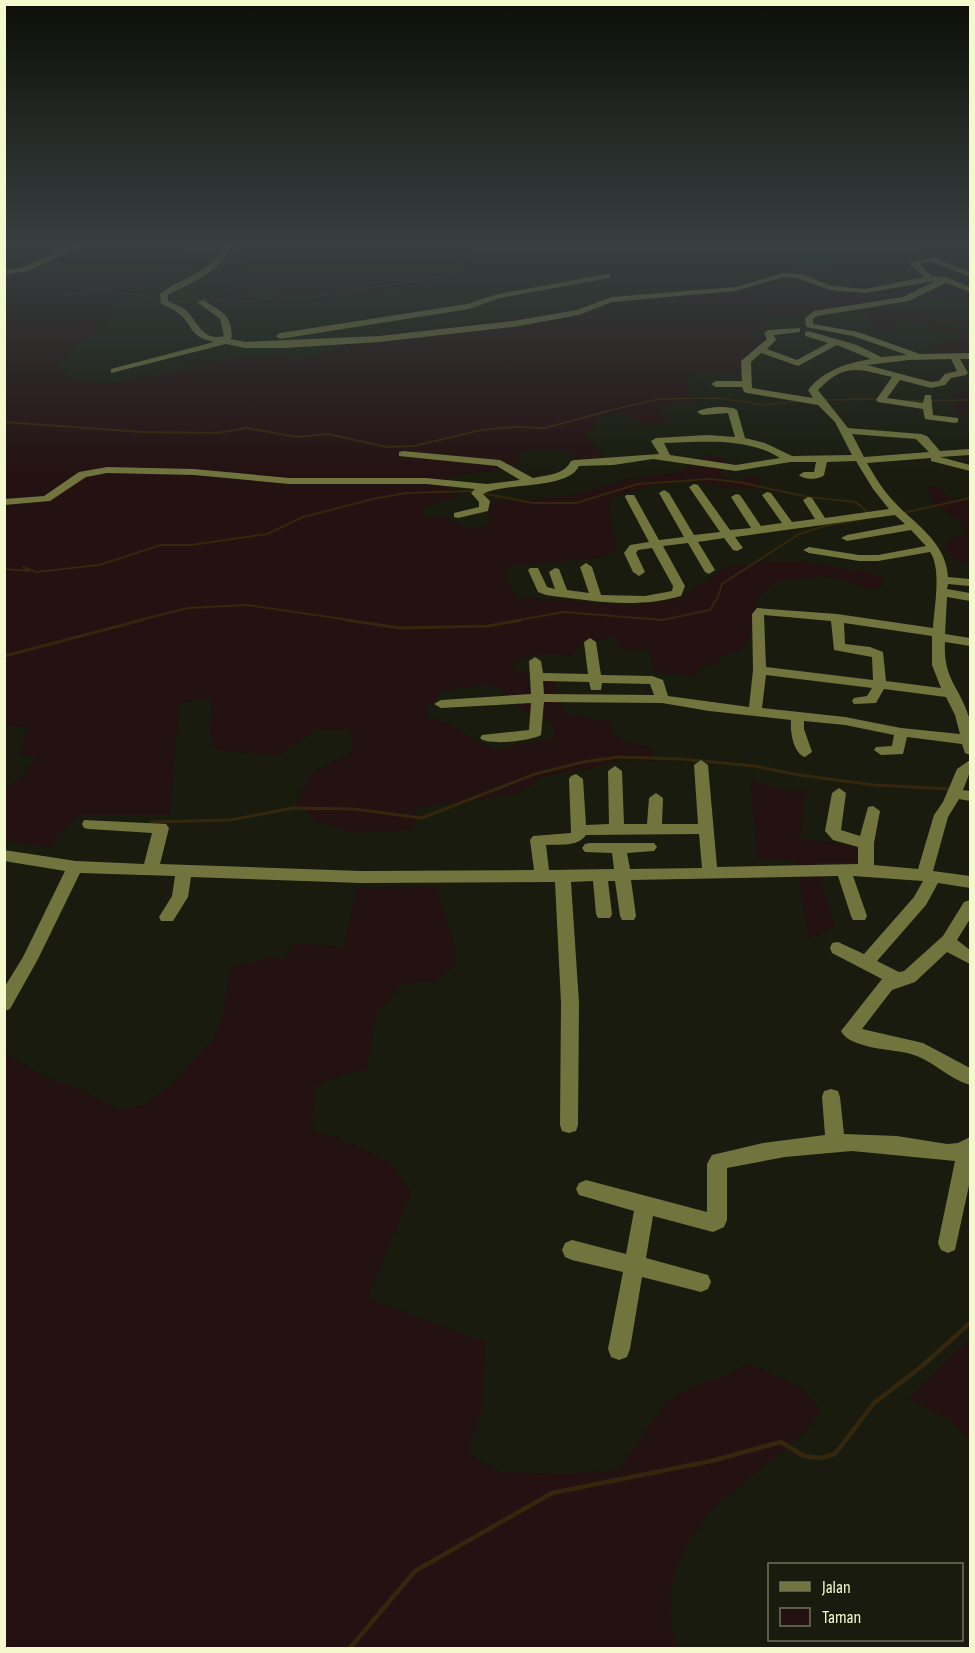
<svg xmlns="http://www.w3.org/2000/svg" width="975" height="1653" viewBox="0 0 975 1653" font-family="'Sofia Sans Condensed',sans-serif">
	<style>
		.green { fill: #241111; fill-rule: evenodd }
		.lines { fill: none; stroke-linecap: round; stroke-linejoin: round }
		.stream-far3 { stroke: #34270d; stroke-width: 1.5 }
		.stream-far2 { stroke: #34270d; stroke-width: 2 }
		.stream-far1 { stroke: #34270d; stroke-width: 3 }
		.stream { stroke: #34270d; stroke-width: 4.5 }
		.minor { fill: #71753d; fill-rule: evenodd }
	</style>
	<rect width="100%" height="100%" fill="#181b0d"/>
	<path class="green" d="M5,246H162L163,249L182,252H211L210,262C185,278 173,284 142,281L131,295L118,297L111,305L113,314L106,325L76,345L58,364L72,379L94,384L115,383L240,358L273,356L297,360L314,357L346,346L352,338L566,311L601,298L732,288L765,275L790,273L799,266L812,264L828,266L838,272L821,282C853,295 889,282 921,275C936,285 954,284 970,279V300L945,297H907L818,312L805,311L785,316L768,314L763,321L765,329L755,331L751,334L770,338L774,343L769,346L777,351L772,355L753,352L745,355L739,373H695L688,378V391L699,400L661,406L659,410L669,421L645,425C630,413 612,410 595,420L598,427L581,432L605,458L577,459L564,449H529L520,452V462L510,468L448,477L449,486L460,496L424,507V515L431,518L444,516C457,526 479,534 492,522L486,509L494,501L512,502L577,494L619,481L679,472C697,467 701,444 725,461L723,472L719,477L742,481L745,477H758L761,481L760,486C727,494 716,482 687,482C659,482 635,490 610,499V516L617,551L602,557L508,566L503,577L516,597L628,605L662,602L688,593L725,568L764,561H802L882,576L883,584L878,588L871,589L826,576L774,582L757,598L749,642L736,652L722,656L717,664L699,667L695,676L655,672L649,650L620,649L615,637L581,643L576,651L571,655L544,654L514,659L513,669L525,673L541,674L554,682L564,714L610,721L612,733L627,742L652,748L653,761L620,760L607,765L545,776L518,794L416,808L414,830L353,833L317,822L296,803L313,772L351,753V729H318L279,755L216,750L210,733L212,698L179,703L170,815H78L49,847L5,841V788L25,776L36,757L19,755L29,727L5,726ZM484,685L499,688L533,718L553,721L555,737L494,750L445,722L428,718L426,705L436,703L439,691Z
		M250,246H511L467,259L463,270C424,286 371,294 329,297C298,299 267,280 238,295L236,303L212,305V298L229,291L230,287L227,285L256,281L240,270L247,263L240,259L241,251Z
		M879,246H970V260L922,255L924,251Z
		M874,307H889L901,312L940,315L970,321V327L929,316L923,319L970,332L967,336L970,338V347L963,348L969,353H939L928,346C940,341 950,343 961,338L956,335L911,322L905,323L886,333L868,326L871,322L865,316L871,314L864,310Z
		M970,387V417L955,411L957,403L952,395L966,391Z
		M933,486L940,488L949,497L970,501V563C957,562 948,556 944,543L966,532L958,520L935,504L925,490Z
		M750,779C771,788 787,792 810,790L804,799L800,839L860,846V863H815L835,926L809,939L796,860L758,859Z
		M436,886L454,944L455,966L435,982L402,983L375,1017L367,1070L341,1075L315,1087L312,1132L337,1137L390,1163L411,1193L367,1298L485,1342L482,1409L467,1453L500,1472L567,1474L619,1470L667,1401L702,1383L727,1375L747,1363L800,1387L821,1410L804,1433L712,1508L689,1542L677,1566L670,1590L671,1626L678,1648H5V1054L48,1078L75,1087L119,1110L145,1105L173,1083L213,1040L222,1017L231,968L267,958H286L294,943L344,947L357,888Z
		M970,1339V1440L949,1419L909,1399Z"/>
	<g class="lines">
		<path class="stream-far3" d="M63,296C99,287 128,291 164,301
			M170,302L200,300L232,302L316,296L435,278L459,268L461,258L499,246
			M825,400L879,399
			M904,401L970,400
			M603,412L659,399L716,398L765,405L800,401"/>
		<path class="stream-far2" d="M4,422L142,432L216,433L247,428L297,437L328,434L387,447L414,446L481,430L514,427L545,428L608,411
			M481,493L533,503H576L638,484L710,479L739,482L808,497L856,502L868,513
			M887,494L897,505
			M903,513L970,498
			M4,569L29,571L23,567L36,572L99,565L161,545H191L267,534L303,517L373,499L406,493L475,491
			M136,621L188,608L247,605L356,621
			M513,621L564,612L662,620L710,610L718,597L722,584L799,534L825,526L864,519"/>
		<path class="stream-far1" d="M346,620L400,628L488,626L521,620
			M4,656L142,620
			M151,822L230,820L293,808L354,809L422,818L535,774L583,762L618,757L682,759L754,766L799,775L874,785L951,789"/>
		<path class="stream" d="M350,1648L415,1571L552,1493L711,1461L781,1442L804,1456L821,1458L835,1454L874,1403L921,1367L970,1323"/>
		<path class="minor" d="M70,246H81L28,271L4,275V270L23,267Z
			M222,246H230C221,273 191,282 168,295V301C174,304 181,306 186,310C197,321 203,342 224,336L220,319L197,302L204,300C221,313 231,312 232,337L230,339L245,342L379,336L513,321L577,310L611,297L735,287L784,273L801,274L832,286L865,289L924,277L909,263L933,257L970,272V277L932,262L919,264L932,276L946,277L970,287V292L946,283L909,301L817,316L813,319V324L858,332L920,354L970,353V359H960L968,373L966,375L951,378L945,385L931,388L900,380L887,398L923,403L925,395H931L933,415L958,418V422L955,423L925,419L923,409L878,402L876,400L892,377C858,369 845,362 818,390L848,428L921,434L927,436L940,451L970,449V455L940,457L970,465V471L931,461V458L867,463C875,477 883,490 894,502C916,525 946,542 948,577L970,579V586L948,584L947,589L970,593V601L947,597L945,634L970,638V646L945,642C943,679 959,686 969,717C973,728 970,743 970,755L965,753L962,744L907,737L903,754L881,755L874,750L876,747L892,746L894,735L845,725L804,721V729L812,752L805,757C793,753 790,731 791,720L709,711L662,703L544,702L541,735C531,741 487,746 480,738L482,735L529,730L531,703L441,708L434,704L441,700L531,694L529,661L535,657L541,661L543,673L588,674L584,642L590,638L596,642L601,675L652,676L663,680L668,696L749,707L753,670L752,614L757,608L837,614L933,628C934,608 942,569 930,552L878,561H859L809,553L803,550L809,547L859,555H878L926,546L911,530L847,541L841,538L847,535L905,524L895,515L735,537L743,548L737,551L733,550L724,538L698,542L715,570L709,574L705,572L688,543L663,546L685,586L681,596C636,609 592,601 546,595L538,592L528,570L530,568H538L547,587L555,589L549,572L555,568L559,569L567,590L589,593L580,567L586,563L592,567L601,595L645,596L672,591L673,586L652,548L638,550L636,553L645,572L639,576L633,572L624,553L630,545L649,542L625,497L626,495H634L659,540L684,537L659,493L664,490L669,493L694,535L720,532L689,487L694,484L698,485L730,530L751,528L731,497L736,494L740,495L761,526L782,523L762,495L767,492L771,493L792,522L815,519L803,500L808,497L812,498L825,518L889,509L873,489L856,461L827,462L824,475C819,480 804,480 799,475L804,472H814L816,462H790L736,471L653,459L613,465L579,466C568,490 505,482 483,494L490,501L488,511L458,518L454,517V513L479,507V502L471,493L475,489L426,484H289L194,475L107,473L86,477L50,501L4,505V499L44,496L79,472L107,467L194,469L289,478H426L487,484L520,480L497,466L399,456V452L403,451L500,460L533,478C547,475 564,475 571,461L575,460L659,454L651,441L656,438L707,435L735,437L728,413L702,415L697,412C705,407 729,405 737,410L745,438L765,443L792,456L852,455L835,422L818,405L747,393L744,392L742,387H716L711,384L716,381H742L741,361L767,339L764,333L768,330L800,328V332L774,335L776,340L767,349L797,360L828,343L805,336V332L808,331L857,345L881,357L907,355L853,336L806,327L805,318L814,311L903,297L935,281L865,293L830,290L797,278L784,277L735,291L612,302L579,315L513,327L379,342L285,348H245L226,344L111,373V369L214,342C187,336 195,326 178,313C174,309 166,306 161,304L160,294C180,277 213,274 222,246ZM837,345L871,359C847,363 824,370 808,390L813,398L752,388L751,362L761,353L798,366ZM951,359L957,371L945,374L939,381L931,382L867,365L909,360ZM852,434L916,439L929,452L864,457ZM689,442C720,441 753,441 780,458L736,465L670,455L664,443ZM764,615L831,621L834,650L872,657L873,680L766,667ZM844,623L932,636V665L941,688L886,681L883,652L870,647L845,644ZM766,675L872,688L867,696L854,698L852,701L854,704L876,703L884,689L946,697L955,715L960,734L901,728L845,717L762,708ZM543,681L589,682L591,690H601L602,683L650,684L654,695L544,694Z
			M607,274H610V278L500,298L469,309L280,339L276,336L280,333L467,304L498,294Z
			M701,760L708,765L717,867L858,864V847L833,840L825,831L832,793L839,788L846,793L841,830L860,836L868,807L873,806L880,811L874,843V865L918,869L934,815L943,802L957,769L970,760V772L963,790L970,791V801L959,799L948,817L933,871L970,876V888L938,883L926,905L877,961L899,972L904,971L943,936L964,902L970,900V919L957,940L970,950V964L947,952L915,982L892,990L862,1029L923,1043L970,1068V1085C949,1079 932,1060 911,1054C893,1049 850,1049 841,1031L882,979L832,953L830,948L832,943L838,942L864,954L914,897L923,881L853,876L867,916L865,920H853L851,916L838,876L631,880L636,916L634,920H622L620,916L615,881H608L612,914L610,918H598L596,914L593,881L571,882L579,1003L578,1125L576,1131L569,1133L562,1131L560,1125L561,1003L555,882L361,883L191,877L188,897L173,921H161L159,917L172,896L175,876L80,873L38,959L10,1009L4,1011V988L23,957L65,871L4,861V850L76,861L144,864L152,833L89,829L84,828L82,824L84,820L166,824L169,828L160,864L361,871L534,870L530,840L533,836L571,833L569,779L571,776L576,774L583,779L586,825L609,824L608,771L615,766L622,771L624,824H647L649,798L656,793L663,798L662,824H698L694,765ZM699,834L702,868L630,869L627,853L654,851L657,847L654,843H590L585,844L582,848L585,852L612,853L614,869L549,870L546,845C560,844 578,847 586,835Z
			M831,1089L838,1091L840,1097L844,1134L897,1136L947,1144L958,1143L970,1137V1181L955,1250L948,1253L941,1250L938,1243L955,1161L852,1151L785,1157L727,1168V1220L724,1227L713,1232L653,1216L646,1258L708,1275L711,1282L708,1289L701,1292L642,1277L630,1349L627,1357L619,1360L611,1357L608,1349L623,1272L572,1260L565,1257L562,1250L565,1243L572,1240L626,1254L634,1211L579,1195L576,1189L579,1183L586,1180L707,1212V1164L712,1155L763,1143L825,1135L822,1097L824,1091Z"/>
	</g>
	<linearGradient id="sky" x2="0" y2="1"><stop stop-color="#0d0f07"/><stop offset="0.51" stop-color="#373f40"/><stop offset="1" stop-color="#373f40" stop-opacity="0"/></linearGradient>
	<rect width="975" height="478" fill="url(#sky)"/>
	<rect width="975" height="1653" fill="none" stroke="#f3f9cc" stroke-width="12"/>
	<rect x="768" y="1563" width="195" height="78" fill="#181b0d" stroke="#707459" stroke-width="1.5"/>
	<rect x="780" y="1582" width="30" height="9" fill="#71753d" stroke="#707459" stroke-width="1.5"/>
	<text x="822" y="1593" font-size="18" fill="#f3f9cc">Jalan</text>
	<rect x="780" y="1608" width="30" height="18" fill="#241111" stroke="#707459" stroke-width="1.5"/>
	<text x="822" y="1623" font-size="18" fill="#f3f9cc">Taman</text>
</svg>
